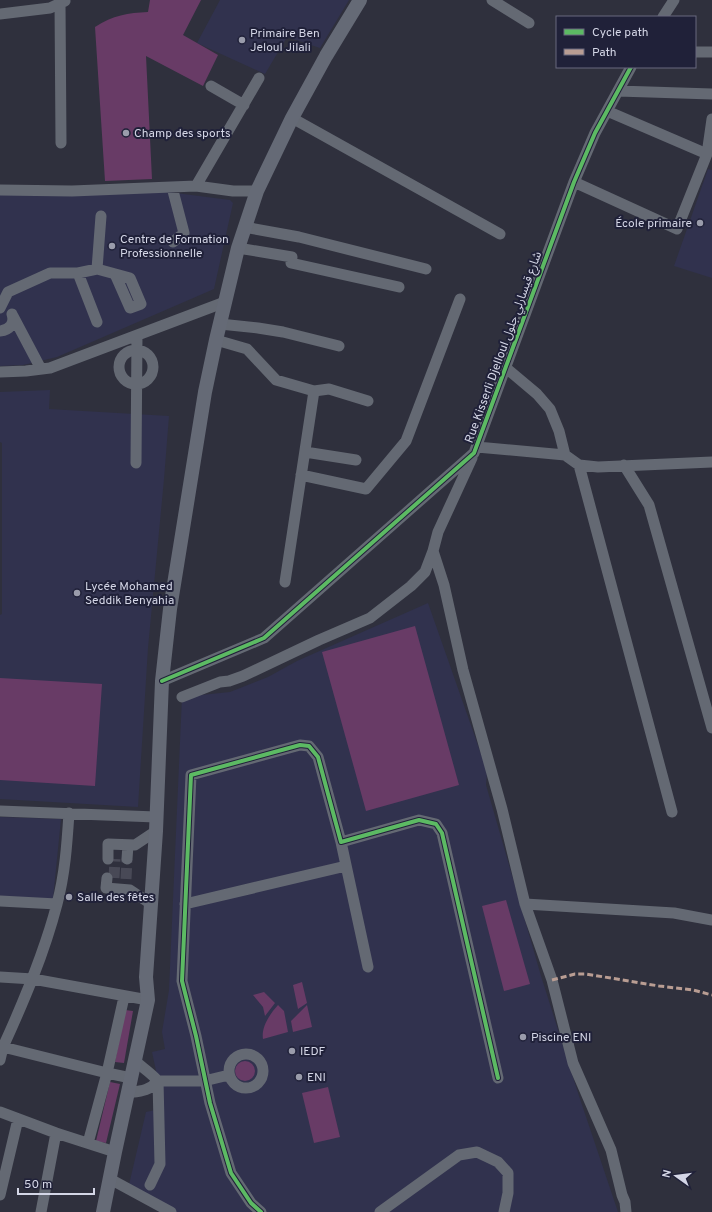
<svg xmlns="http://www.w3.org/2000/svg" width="712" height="1212" viewBox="0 0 712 1212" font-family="Overpass,'Noto Sans Arabic',sans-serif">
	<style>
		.built { fill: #31324e }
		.green { fill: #683b66 }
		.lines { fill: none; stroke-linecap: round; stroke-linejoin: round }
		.minor-tunnel { stroke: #484956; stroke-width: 11; stroke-dasharray: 11 5.5; stroke-linecap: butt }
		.minor { stroke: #646973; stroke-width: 11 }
		.major { stroke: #656a76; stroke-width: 14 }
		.quiet { stroke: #b99d93; stroke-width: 3; stroke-dasharray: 6 3; stroke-linecap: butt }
		.cycleway-casing { stroke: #202139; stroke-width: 6 }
		.cycleway { stroke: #5cba63; stroke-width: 4 }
		.poi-dot { fill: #9a9cab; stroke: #202139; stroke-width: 1.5 }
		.labels { text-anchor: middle; stroke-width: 4; stroke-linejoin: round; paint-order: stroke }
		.poi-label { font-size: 12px; fill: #d4d6e6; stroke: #202139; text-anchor: start }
		.street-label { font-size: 12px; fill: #d4d6e6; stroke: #202139 }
	</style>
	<rect width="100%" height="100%" fill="#2f303d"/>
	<path class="built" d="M220,0H349L320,48L287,37L265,74L197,43Z
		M708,169L712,170V278L674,266Z
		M0,192H168L230,200L233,203L214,289L57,357L23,365L0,366Z
		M50,390L49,409L169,416L164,479L148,648L138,807L0,799V615L2,614V443L0,442V392Z
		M428,603L487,771L486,785L541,976L579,1096L618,1212H168L128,1189L146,1112L164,1108L152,1052L165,1049L162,1032L169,990L182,697L230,692L268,677L297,661Z
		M0,817L61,819L53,899L0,896Z"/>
	<path class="green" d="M150,0H201L183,35L218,55L203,86L146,56L152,179L105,181L95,27C113,15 128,13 148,12Z
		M415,626L459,785L366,811L322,652Z
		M0,678L102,684L95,786L0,780Z
		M506,900L530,984L504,991L482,906Z
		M302,982L307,1003L298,1009L293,985Z
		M264,992L275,1003L265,1016L263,1007L253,995Z
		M278,1005L284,1011L288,1032L263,1039C261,1027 270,1014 278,1005Z
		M307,1005L312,1027L293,1032L291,1021Z
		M125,1010L133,1011L124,1063L115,1062Z
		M235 1071a10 10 0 1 1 20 0a10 10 0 1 1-20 0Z
		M110,1082L120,1084L106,1143L96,1141Z
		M328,1087L340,1137L314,1143L302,1093Z"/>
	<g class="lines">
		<path class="minor-tunnel" d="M114,878L115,859
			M126,879L127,859"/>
		<path class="minor" d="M492,0L529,23
			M60,2L61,143
			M0,14L50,8L65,1
			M663,17L674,0
			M695,52H712
			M211,86L244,105
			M618,91L712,94
			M607,111L707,154
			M292,118L500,234
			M574,182L677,229L707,154L712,119
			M196,186L259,78
			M172,187L184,233L173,242
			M0,190L72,191L196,186L233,191H257
			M244,227L299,237L426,269
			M238,248L292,257L291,263L399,287
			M97,269L101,216
			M78,273L97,322
			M0,308L8,292L50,273H78L97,269L130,278L141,304L130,308L115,274
			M13,316L41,369
			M220,324L258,328L283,332L339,346
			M0,331C10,330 15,323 12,314
			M216,340L247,349L276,380L314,391L329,389L368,401
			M119 367a17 17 0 1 1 34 0a17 17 0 1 1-34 0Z
			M506,368L537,394L550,409L559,431L565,455L579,465L598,467L712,462
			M0,372L26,371L50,368L225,302
			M477,447L565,455
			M305,452L356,460
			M472,458L438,532L433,551L444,585L463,670L502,809L525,904L552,980L573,1063L611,1150L622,1195L625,1202L626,1212
			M136,463L137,335
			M579,465L672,812
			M624,465L649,505L712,728
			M301,475L366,489L406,441L460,299
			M285,582L314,391
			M162,681L264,638L474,453L574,182L595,133L631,67
			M182,697L220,682L229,681L243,676L319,640L370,618L411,586L425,572L433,551
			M0,811L156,817
			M341,842L368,967
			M108,859V844L135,845L156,831
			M127,859L128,845
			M107,878L106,888L130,890L151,904
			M0,901L57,904
			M185,904L346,866
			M525,904L674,913L712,920
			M0,977L33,979L148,1000
			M124,997L107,1073L131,1078
			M3,1047C24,1001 44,954 57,904C65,874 67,844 69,813
			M229 1071a17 17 0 1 1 34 0a17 17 0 1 1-34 0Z
			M0,1060L3,1047L107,1073L88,1143
			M135,1061C143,1068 151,1073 158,1081L160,1164L150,1185
			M127,1093C141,1091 149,1091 158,1081H204L229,1075
			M0,1112L56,1133L115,1152
			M110,1179L171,1212
			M0,1195L18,1119
			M41,1212L56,1133
			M261,1212L251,1203L231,1173L210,1103L196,1036L182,981L191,775L300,745L309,746L318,757L341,842L419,820L436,824L442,833L498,1078
			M380,1212L459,1155L477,1152L498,1162L508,1173V1193L504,1212"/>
		<path class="major" d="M103,1212L115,1152L148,1000L146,977L156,831L162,681L170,609L205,392L216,340L238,248L257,191L292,118L326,56L360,0"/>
		<path class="quiet" d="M552,980L575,974H586L659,986L693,990L712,995"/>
		<g class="cycleway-casing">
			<path id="cycleway" d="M162,681L264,638L474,453L574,182L595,133L631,67
				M261,1212L251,1203L231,1173L210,1103L196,1036L182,981L191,775L300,745L309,746L318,757L341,842L419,820L436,824L442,833L498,1078"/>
		</g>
		<use href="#cycleway" class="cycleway"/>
	</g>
	<g class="poi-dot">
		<circle cx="242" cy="40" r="4"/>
		<circle cx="126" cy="133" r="4"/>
		<circle cx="700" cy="223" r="4"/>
		<circle cx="112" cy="246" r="4"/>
		<circle cx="77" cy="593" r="4"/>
		<circle cx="69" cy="897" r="4"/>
		<circle cx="523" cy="1037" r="4"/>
		<circle cx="292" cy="1051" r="4"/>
		<circle cx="299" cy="1077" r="4"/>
	</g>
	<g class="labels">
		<g class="poi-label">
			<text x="250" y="37">Primaire Ben<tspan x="250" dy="14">Jeloul Jilali</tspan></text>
			<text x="134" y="137">Champ des sports</text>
			<text x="692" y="227" text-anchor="end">École primaire</text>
			<text x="120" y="243">Centre de Formation<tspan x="120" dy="14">Professionnelle</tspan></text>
			<text x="85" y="590">Lycée Mohamed<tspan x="85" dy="14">Seddik Benyahia</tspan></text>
			<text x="77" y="901">Salle des fêtes</text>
			<text x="531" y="1041">Piscine ENI</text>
			<text x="300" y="1055">IEDF</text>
			<text x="307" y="1081">ENI</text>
		</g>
		<g class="street-label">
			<text transform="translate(503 347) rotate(-70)" y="4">Rue Kisserli Djelloul شارع قيسارلي جلول</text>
		</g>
	</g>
	<rect x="556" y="16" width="140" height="52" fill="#202139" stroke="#68697e"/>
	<rect x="564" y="29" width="20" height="6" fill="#5cba63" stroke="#68697e"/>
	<text x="592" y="36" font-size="12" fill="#d4d6e6">Cycle path</text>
	<rect x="564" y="49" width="20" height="6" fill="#b99d93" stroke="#68697e"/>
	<text x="592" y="56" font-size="12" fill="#d4d6e6">Path</text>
	<g transform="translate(676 1176) rotate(284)" stroke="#202139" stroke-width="3" paint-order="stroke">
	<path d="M0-3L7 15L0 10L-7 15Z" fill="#d4d6e6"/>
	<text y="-6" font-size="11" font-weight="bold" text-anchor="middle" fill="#d4d6e6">N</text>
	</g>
	<path d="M18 1188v6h76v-6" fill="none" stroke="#d4d6e6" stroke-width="2"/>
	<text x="24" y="1188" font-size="12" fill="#d4d6e6" stroke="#202139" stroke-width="3" paint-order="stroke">50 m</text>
</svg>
